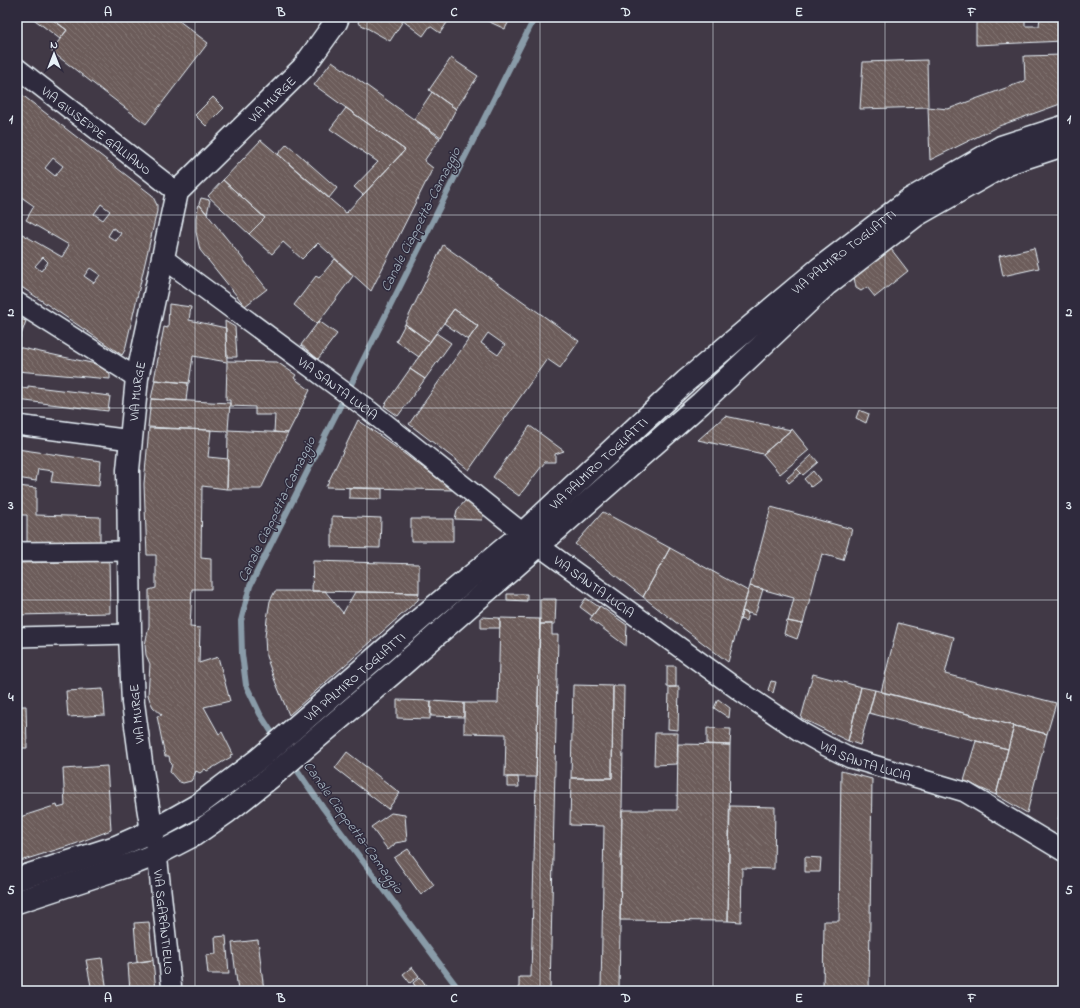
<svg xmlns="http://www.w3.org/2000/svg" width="1080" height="1008" viewBox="0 0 1080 1008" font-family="'Indie Flower',sans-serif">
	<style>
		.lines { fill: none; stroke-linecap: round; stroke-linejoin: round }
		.stream { stroke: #899ba8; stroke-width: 6 }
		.building { fill: url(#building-back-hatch); stroke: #e8f1f8; fill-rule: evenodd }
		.minor-casing { stroke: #e8f1f8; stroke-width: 22 }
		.tertiary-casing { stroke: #e8f1f8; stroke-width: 25 }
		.secondary-casing { stroke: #e8f1f8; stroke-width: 25 }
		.minor { stroke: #2f2a3d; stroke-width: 19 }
		.tertiary { stroke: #2f2a3d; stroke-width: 22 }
		.secondary { stroke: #2f2a3d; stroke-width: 22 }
		.grid { fill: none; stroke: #e8f1f8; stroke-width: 1; stroke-opacity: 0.55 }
		.labels { text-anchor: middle; stroke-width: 3; stroke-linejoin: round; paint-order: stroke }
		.street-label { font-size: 13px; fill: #e8f1f8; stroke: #2f2a3d }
		.water-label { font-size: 14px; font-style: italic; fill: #a8b7c2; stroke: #2f2a3d }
		.neatline { fill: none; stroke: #e8f1f8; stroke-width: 1.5 }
		.grid-label { font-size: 13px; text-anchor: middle; font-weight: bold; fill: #e8f1f8 }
	</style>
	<defs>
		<pattern id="building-back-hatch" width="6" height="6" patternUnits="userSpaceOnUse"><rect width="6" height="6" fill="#6c5c5a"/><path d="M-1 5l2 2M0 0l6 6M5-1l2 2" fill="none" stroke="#817472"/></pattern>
	</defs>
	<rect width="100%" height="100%" fill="#413946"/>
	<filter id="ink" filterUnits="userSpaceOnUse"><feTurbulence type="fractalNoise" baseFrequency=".025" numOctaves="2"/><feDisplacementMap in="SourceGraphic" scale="8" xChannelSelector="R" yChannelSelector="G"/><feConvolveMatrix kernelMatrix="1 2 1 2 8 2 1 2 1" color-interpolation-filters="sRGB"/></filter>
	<g filter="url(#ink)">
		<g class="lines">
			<path class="stream" d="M276,739L260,714L246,685L242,654L241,621L250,586L535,17
				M293,764L323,808L460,991"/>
		</g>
		<path class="building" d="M31,17H49L67,30L60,39Z
			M49,17H174L208,43L146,124L51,51L67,30Z
			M360,17H398L403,21L390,41L358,23Z
			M398,17H451L440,33L430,26L423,36Z
			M479,17H511L505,29Z
			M976,17H1025V26H1039L1040,17H1063V41L976,45Z
			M1063,55V103L999,126L930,160L928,107L948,109L1025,81L1024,56Z
			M451,58L478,76L456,109L429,90Z
			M927,60L928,107L860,109L863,62Z
			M332,61L440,138L424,161L433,168L371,291L318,243L302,259L283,242L272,254L249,234L265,218L223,180L261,140L346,213L405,150L314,85Z
			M17,91L152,195L157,205V211L125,350L122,355L17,284V231L62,257L69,245L26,220L34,206L17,194ZM53,158L63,166L55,176L45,168ZM101,204L110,211L103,220L94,214ZM113,228L121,233L116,241L108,236ZM43,257L48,262L41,271L35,266ZM90,268L100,275L94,283L84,276Z
			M432,92L456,109L441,137L414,119Z
			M213,97L224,108L206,126L195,115Z
			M346,108L405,150L363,195L354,187L378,162L330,129Z
			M287,144L337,188L329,198L278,154Z
			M223,180L265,218L249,234L208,196Z
			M201,198L210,200L207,214L199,204Z
			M199,204L267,289L245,306L200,250L196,232V217Z
			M443,245L579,341L560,368L547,359L469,470L409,424L478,326L454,309L430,342L405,324ZM488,333L505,345L498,355L481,343Z
			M1034,248L1039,268L1003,276L999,256Z
			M891,249L908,271L875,297L867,287L861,291L856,288L854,277Z
			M335,259L353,276L317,324L294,305L316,276L319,278Z
			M169,304L191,307L189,320L226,328L227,361L277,362L296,375L294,378L310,390L288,433L274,432L275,415H255V407L230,406V400H226L227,362L193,356L189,383L154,380L164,327L168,328Z
			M454,309L478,326L468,340L444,323Z
			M17,318L26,321L20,338L17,337Z
			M225,321L235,327L237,357H227Z
			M319,321L337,334L318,359L301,345Z
			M405,324L430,342L419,357L396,341Z
			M436,333L451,343L425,379L410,369Z
			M17,347L96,364L108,372L110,375V379L17,371Z
			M410,369L425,379L398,416L384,406Z
			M155,380L188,383L186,401L151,399Z
			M28,386L110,396L108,411L17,400V387L28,389Z
			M151,399L230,403L228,430L288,433L261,489H227L228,431L148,427Z
			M859,410L869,414L866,423L856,418Z
			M725,416L791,430L763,454L698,440Z
			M358,420L386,440L453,490L326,487Z
			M530,426L564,451L555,454V462H545L519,496L493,477Z
			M149,428L211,430L208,457L228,459L227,489L202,486L201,558L211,559V589H192L190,627L200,628L199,663L218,657L230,701L204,707L219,734L222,732L233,754L230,755L231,757L207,771L205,769L200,773L196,771L194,776L191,781L183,783L180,782L177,780L170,772L172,764L170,762L169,756H165L157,716L162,715L153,707L150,701L148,695L150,664L146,655L145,645L149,626V590L156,588V555H147L144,484Z
			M792,429L809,450L780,474L763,454Z
			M17,449L101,461L99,486L51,482L53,471L38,469L36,481L17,478Z
			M812,455L818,462L803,475L797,469Z
			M797,469L801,473L789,483L786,479Z
			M813,471L820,480L811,487L804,479Z
			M17,486L36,488V515L100,517V542H27V515H17Z
			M349,488L382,489V499L349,498Z
			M466,500L484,512L482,520L455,519L457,510Z
			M771,507L852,529L843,560L822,554L803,624L788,621L794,598L750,586Z
			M603,512L670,548L643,597L575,544Z
			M332,516L381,518L380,548L332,547Z
			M411,519H453V541H411Z
			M670,548L748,591L728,662L683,628L643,597Z
			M109,561L110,613L17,615V563Z
			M313,561L419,564V593L312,591Z
			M750,586L763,589L755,615L742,611Z
			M275,591H325L343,613L355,592L419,593L418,600L289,715L273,676L266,656L265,637L267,619L270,601Z
			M507,594H527V601L507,600Z
			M586,598L599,607L592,616L580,607Z
			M540,599H556L555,624H540Z
			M600,606L627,625L626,646L590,619Z
			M742,611L748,613L746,621L740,619Z
			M481,617L500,618V628H481Z
			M500,618L540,619L536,777H505L506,734L464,733V703H498Z
			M787,621L802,624L797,639L784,634Z
			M898,623L954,637L945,674L1056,703L1047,734L881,692Z
			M540,624H552V635H558L550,991H519V977H531Z
			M667,666H676V687H667Z
			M813,674L861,687L848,741L801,718Z
			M771,681L776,682L773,693L768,690Z
			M573,685L613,686L612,778H571Z
			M613,686H624L619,991H601L604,826L570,825L571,778H612Z
			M669,687H679L678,730L668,729Z
			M861,687L875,690L860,745L848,741Z
			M103,689L105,715L68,717L66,691Z
			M875,690L1014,726L1008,749L869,713Z
			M718,699L730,708L729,718L714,708Z
			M397,700L431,701L430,719L397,718Z
			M431,701L464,703V717L431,716Z
			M17,706H26L27,748H17Z
			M1014,726L1047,734L1027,813L996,795Z
			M707,728L731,729L730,745L707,744Z
			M655,733H678L677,764L654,765Z
			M976,741L1008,749L996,795L964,781Z
			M678,744L730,745L728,921L620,920L622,810H677Z
			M347,752L400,793L388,809L335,768Z
			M107,766L111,830L75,844L17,862V818L57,805L58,808L65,806L63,769Z
			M841,771L872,779L869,991H823L824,921H839Z
			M507,777H518L519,787H507Z
			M1063,803V822L1058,819Z
			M730,806L775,807L774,869L742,868L741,922L728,921Z
			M391,813L405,815L407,841L395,843L394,845L388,850L371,827Z
			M408,849L434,885L421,895L394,858Z
			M805,857L821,858L820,872H805Z
			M149,922L153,960L137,962L134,923Z
			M226,936L229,974H208L206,955L216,954L215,937Z
			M258,940L264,991H238L232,943Z
			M102,958L107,991H92L86,960Z
			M153,960L156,991H130L128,964Z
			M412,967L419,976L410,983L403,974Z
			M420,977L427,987L422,991H419L413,983Z"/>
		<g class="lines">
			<g class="minor-casing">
				<g id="minor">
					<path id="s1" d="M17,68L177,192"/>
					<path id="s2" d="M163,258L366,408L539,546L740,691L801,732L826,746L850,758L965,792L1063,851"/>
					<path d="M17,302L137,378"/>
					<path d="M17,425L131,440"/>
					<path d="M17,552L129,551"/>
					<path d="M17,637L130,634"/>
					<path id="s3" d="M152,831L157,854L172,991"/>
				</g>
			</g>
			<g class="tertiary-casing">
				<g id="tertiary">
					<path id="s4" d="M152,831L142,770L133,703L130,634L128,470L137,378L177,192L303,68L336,22L338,17"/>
				</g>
			</g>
			<g class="secondary-casing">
				<g id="secondary">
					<path id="s5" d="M17,879L116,847L152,831L198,805L259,759L433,608L523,533L686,381L819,269L909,200L1001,147L1063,127"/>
					<path d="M17,902L129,865L157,854L194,835L227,812L271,777L393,673L513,568L701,403L827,284L915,216L1008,163L1063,145"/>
				</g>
			</g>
			<use href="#minor" class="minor"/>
			<use href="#tertiary" class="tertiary"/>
			<use href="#secondary" class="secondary"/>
		</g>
	</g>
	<path class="grid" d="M195,17V991M367,17V991M540,17V991M713,17V991M885,17V991M17,215H1063M17,408H1063M17,600H1063M17,793H1063"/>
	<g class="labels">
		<g class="street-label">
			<text dy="5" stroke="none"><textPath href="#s4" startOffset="778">VIA MURGE</textPath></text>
			<text dy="5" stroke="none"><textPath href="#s1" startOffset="101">VIA GIUSEPPE GALLIANO</textPath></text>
			<text dy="5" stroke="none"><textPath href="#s5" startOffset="1047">VIA PALMIRO TOGLIATTI</textPath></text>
			<text dy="5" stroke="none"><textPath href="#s2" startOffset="218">VIA SANTA LUCIA</textPath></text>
			<text dy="5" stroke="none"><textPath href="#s4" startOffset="442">VIA MURGE</textPath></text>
			<text dy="5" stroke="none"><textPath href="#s5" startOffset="723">VIA PALMIRO TOGLIATTI</textPath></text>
			<text dy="5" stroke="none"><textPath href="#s2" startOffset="542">VIA SANTA LUCIA</textPath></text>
			<text dy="5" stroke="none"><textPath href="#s5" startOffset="399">VIA PALMIRO TOGLIATTI</textPath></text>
			<text transform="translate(136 714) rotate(-96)" y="5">VIA MURGE</text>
			<text dy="5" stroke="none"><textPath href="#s2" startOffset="866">VIA SANTA LUCIA</textPath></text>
			<text dy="5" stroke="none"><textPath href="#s3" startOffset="92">VIA SGARANTIELLO</textPath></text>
		</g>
		<g class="water-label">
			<text transform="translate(420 219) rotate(-63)" y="5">Canale Ciappetta-Camaggio</text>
			<text transform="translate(276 509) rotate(-64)" y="5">Canale Ciappetta-Camaggio</text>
			<text transform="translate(354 827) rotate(54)" y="5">Canale Ciappetta-Camaggio</text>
		</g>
	</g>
	<rect width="1080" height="1008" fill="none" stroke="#2f2a3d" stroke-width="44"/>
	<g transform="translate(54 54)" stroke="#2f2a3d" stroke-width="3" paint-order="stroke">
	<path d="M0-3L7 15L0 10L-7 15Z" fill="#e8f1f8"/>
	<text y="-6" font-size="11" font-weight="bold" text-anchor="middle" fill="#e8f1f8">N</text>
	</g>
	<rect x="22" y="22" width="1036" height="964" class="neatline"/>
	<g class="grid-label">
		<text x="108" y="16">A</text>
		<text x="281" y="16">B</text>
		<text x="454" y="16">C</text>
		<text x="626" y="16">D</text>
		<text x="799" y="16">E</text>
		<text x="972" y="16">F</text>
		<text x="11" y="123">1</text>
		<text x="1069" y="123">1</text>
		<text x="11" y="316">2</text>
		<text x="1069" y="316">2</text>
		<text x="11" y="509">3</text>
		<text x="1069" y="509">3</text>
		<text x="11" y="701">4</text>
		<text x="1069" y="701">4</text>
		<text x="11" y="894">5</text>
		<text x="1069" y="894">5</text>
		<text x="108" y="1002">A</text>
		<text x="281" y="1002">B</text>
		<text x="454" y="1002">C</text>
		<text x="626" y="1002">D</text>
		<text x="799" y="1002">E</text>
		<text x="972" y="1002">F</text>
	</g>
</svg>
